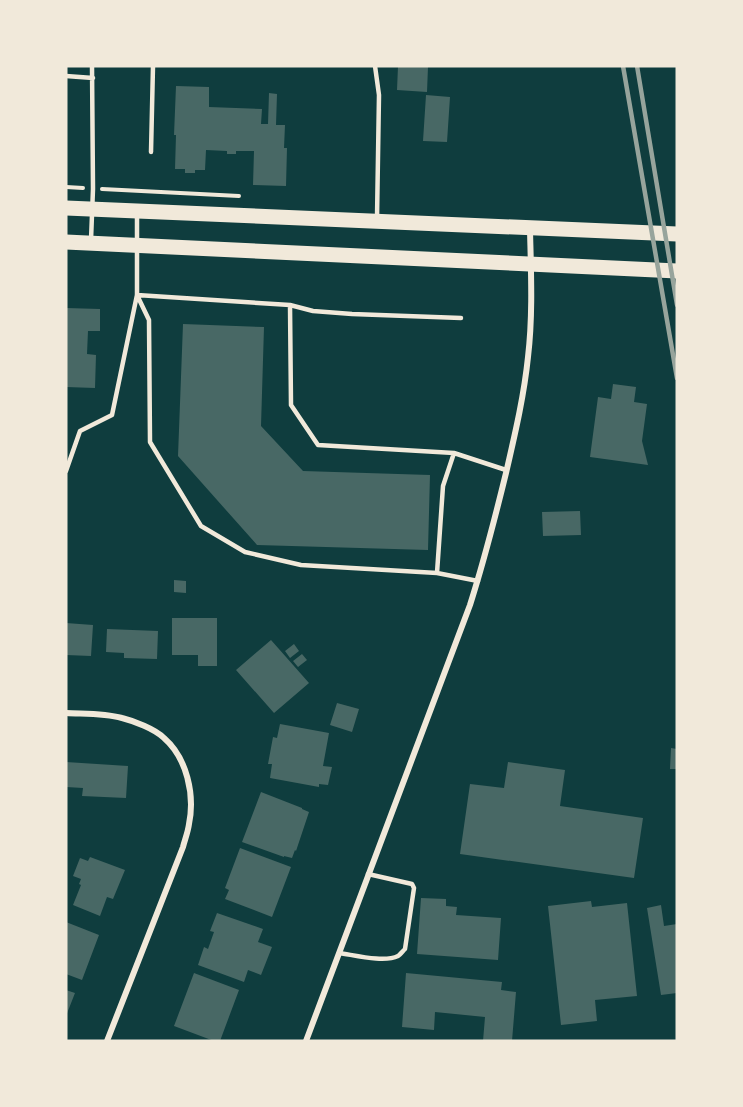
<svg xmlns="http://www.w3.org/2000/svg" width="743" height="1107" viewBox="0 0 743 1107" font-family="'Fira Sans',sans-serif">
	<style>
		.building { fill: #486865 }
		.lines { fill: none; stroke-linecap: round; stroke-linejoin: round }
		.path { stroke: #f1e9da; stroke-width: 4 }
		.service { stroke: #f1e9da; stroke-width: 4.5 }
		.minor { stroke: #f1e9da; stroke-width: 6 }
		.primary { stroke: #f1e9da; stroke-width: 15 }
		.rail { stroke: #97a49c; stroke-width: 4.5 }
	</style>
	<rect width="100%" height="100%" fill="#0f3d3e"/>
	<path class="building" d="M398,66L428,67L427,92L397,90Z
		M176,86L209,87V107L262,109L261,124H268L269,93L277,94L276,125H285L284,148H287L286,186L253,185L254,151H236V154H227V151L206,150L205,170H195V173H185V169H175L176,135H174Z
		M426,95L450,97L447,142L423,141Z
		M66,308L100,309V331H88L87,354L96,355L95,388L66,387Z
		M183,324L264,327L261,426L303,471L430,475L428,550L257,545L178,456Z
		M613,384L636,387L634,402L647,404L642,441L648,465L590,457L598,397L611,399Z
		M580,511L581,535L543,536L542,512Z
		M174,580L186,581V593L174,592Z
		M172,618H217V666H198V655H172Z
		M66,623L93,625L91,656L66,655Z
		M107,629L158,631L157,659L124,658V653L106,652Z
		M271,640L309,683L274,713L236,670Z
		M294,644L299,651L290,658L285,651Z
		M302,654L307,660L298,667L293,661Z
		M337,703L359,709L352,732L330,725Z
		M280,724L329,733L323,766L332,767L328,785L319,784V787L270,778L272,764H268L273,737L277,738Z
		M671,748L677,749V769H670Z
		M66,762L128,766L126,798L82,796L83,788L66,787Z
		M508,762L565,770L560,806L643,818L634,878L460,854L470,784L504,788Z
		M261,792L302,808V809L309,812L296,851L295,850L292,858L284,856V857L242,842Z
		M240,848L291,867L272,917L225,899L229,890L225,888Z
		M90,857L125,870L113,899L107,897L100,916L73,905L81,885L79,884L81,879L73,876L80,858L88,861Z
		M421,898L446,899V906L457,907L456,915L501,918L498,960L417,954Z
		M591,901L592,907L627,903L637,996L595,1000L597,1021L561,1025L548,906Z
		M661,905L664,926L677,924V993L661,995L647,908Z
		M217,913L263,929L258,942L272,947L261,975L248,970L244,982L198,965L204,947L208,949L214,932L210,931Z
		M66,922L99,935L82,980L66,974Z
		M194,973L239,990L220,1041H214L174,1026Z
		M406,973L502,982L501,990L516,992L512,1041H483L485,1017L435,1012L434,1030L402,1027Z
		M66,990L75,993L66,1016Z"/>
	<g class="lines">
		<path class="path" d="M66,187L83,188
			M102,189L239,196"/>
		<path class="service" d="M375,66L379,95L377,218
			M66,76L93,78
			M151,152L153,66
			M91,240L93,189L92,66
			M137,295L149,320L150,442L201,526L245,552L301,565L437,573
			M137,295L290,305L313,311L352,314L461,318
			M290,305L291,405L318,445L454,453L506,470
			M454,453L443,486L437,573L478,581
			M66,471L80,431L112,415L137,295V214
			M339,953C354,955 384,963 398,956C400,955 403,951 405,949L414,888L412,884L368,874"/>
		<path class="minor" d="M66,713C85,714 104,713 122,718C134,721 155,729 164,738C187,758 195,795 189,824C188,832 185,839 183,847L107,1041
			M306,1041L470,605C484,561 495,518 506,473C515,434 524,396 528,357C533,315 531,272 530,230"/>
		<path class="primary" d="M66,208L677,234
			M66,242L677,271"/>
		<path class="rail" d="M623,66L677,378
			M637,66L677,305"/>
	</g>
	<rect width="743" height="1107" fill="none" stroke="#f1e9da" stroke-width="135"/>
</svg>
